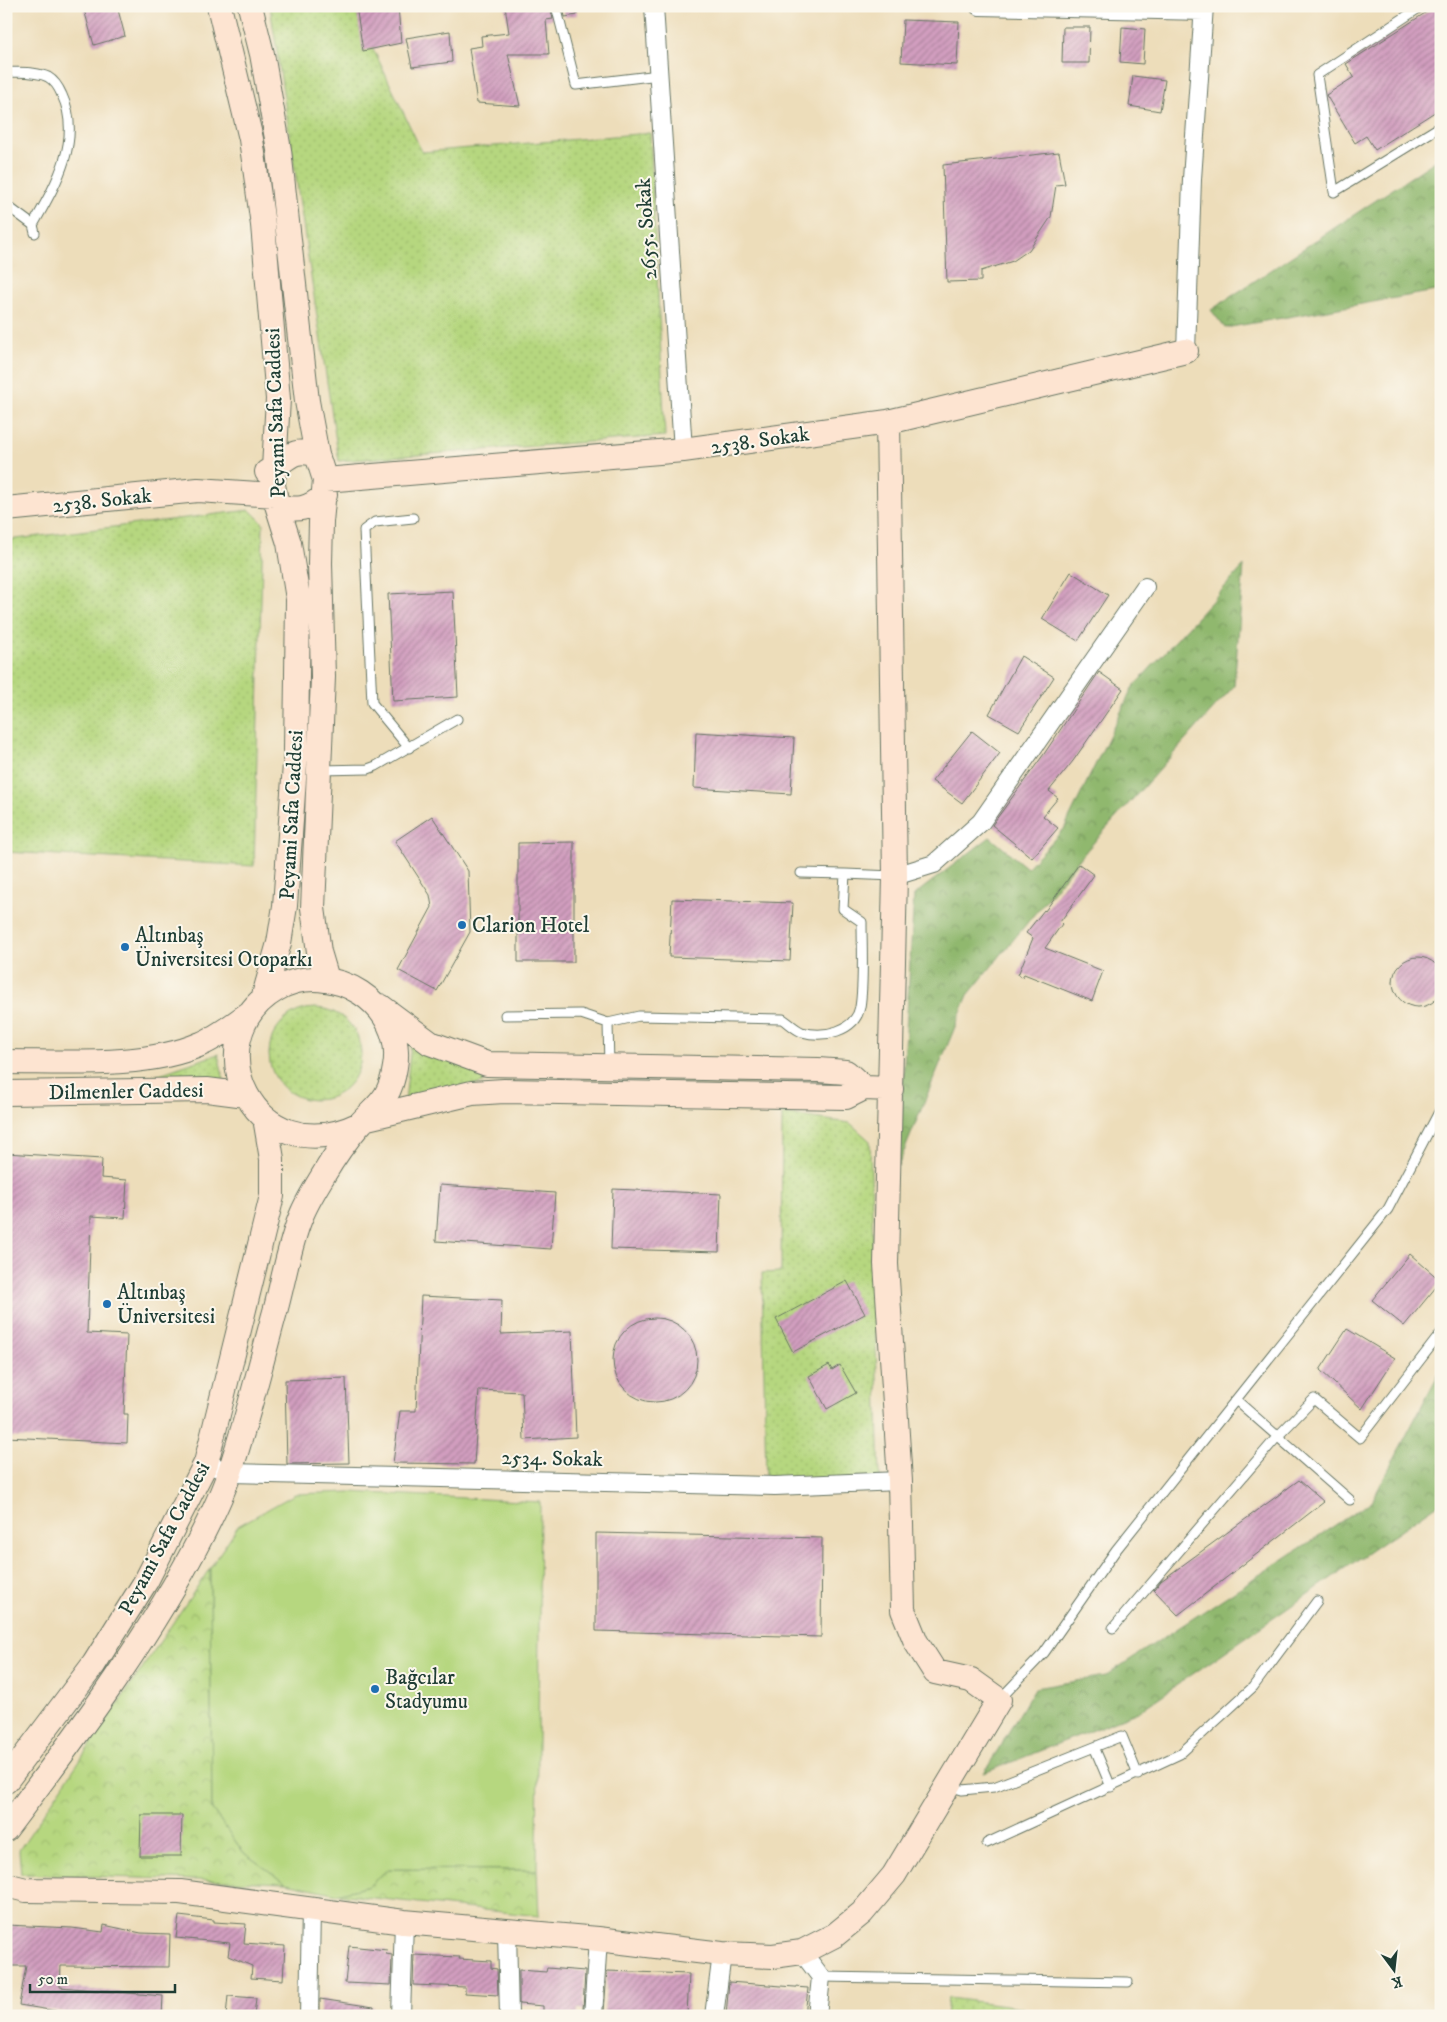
<svg xmlns="http://www.w3.org/2000/svg" width="1447" height="2022" viewBox="0 0 1447 2022" font-family="'IM FELL DW Pica',serif">
	<style>
		.grass { fill: url(#grass-dots); stroke: #6a8a5a }
		.forest { fill: url(#forest-crowns); stroke: #587a51 }
		.park { fill: url(#park-crowns); stroke: #6a8a5a }
		.pitch { fill: #b6d77f; stroke: #6a8a5a }
		.building { fill: url(#building-hatch) }
		.lines { fill: none; stroke-linecap: round; stroke-linejoin: round }
		.lane-casing { stroke: #677563; stroke-width: 11 }
		.street-casing { stroke: #677563; stroke-width: 20 }
		.secondary-casing { stroke: #677563; stroke-width: 26 }
		.lane { stroke: #fff; stroke-width: 9 }
		.street { stroke: #fff; stroke-width: 18 }
		.secondary { stroke: #fde4d1; stroke-width: 24 }
		.poi-dot { fill: #1f6fb2; stroke: #fbf7ec; stroke-width: 2 }
		.labels { text-anchor: middle; stroke-width: 4; stroke-linejoin: round; paint-order: stroke }
		.street-label { font-size: 21px; fill: #1f3d34; stroke: #fbf7ec }
		.poi-label { font-size: 21px; fill: #1f3d34; stroke: #fbf7ec; text-anchor: start }
	</style>
	<defs>
		<pattern id="grass-dots" width="8" height="8" patternUnits="userSpaceOnUse" patternTransform="scale(1.25)"><rect width="8" height="8" fill="#b6d77f"/><path d="M2 2h.1M6 6h.1" fill="none" stroke="#9cb96e" stroke-width="1.8" stroke-linecap="round"/></pattern>
		<pattern id="forest-crowns" width="20" height="18" patternUnits="userSpaceOnUse" patternTransform="scale(1.25)"><rect width="20" height="18" fill="#90b86e"/><path d="M2 6a3 3 0 1 1 6 0M12 15a3 3 0 1 1 6 0" fill="none" stroke="#75975b"/></pattern>
		<pattern id="park-crowns" width="20" height="18" patternUnits="userSpaceOnUse" patternTransform="scale(1.25)"><rect width="20" height="18" fill="#b6d77f"/><path d="M2 6a3 3 0 1 1 6 0M12 15a3 3 0 1 1 6 0" fill="none" stroke="#9cb96e"/></pattern>
		<pattern id="building-hatch" width="6" height="6" patternUnits="userSpaceOnUse" patternTransform="scale(1.25)"><rect width="6" height="6" fill="#d29ebf"/><path d="M-1 1l2-2M0 6l6-6M5 7l2-2" fill="none" stroke="#aa829c"/></pattern>
	</defs>
	<rect width="100%" height="100%" fill="#fbf7ec"/>
	<filter id="ink" filterUnits="userSpaceOnUse"><feTurbulence type="fractalNoise" baseFrequency=".02" numOctaves="2"/><feDisplacementMap in="SourceGraphic" scale="10" xChannelSelector="R" yChannelSelector="G"/><feConvolveMatrix kernelMatrix="1 2 1 2 8 2 1 2 1" color-interpolation-filters="sRGB"/></filter>
	<filter id="wash" filterUnits="userSpaceOnUse"><feTurbulence type="fractalNoise" baseFrequency=".0096" numOctaves="4" result="noise"/><feDisplacementMap in="SourceGraphic" scale="20" xChannelSelector="R" yChannelSelector="G"/><feGaussianBlur stdDeviation="1.12" result="paint"/><feColorMatrix in="noise" values="0 0 0 0 0 0 0 0 0 0 0 0 0 0 0 0 0 1.4 0 .05"/><feComposite in="paint" operator="in"/></filter>
	<g filter="url(#wash)">
		<rect width="100%" height="100%" fill="#edddba"/>
		<path class="grass" d="M270,6H353L422,152L650,133L665,436L339,461Z
			M250,510L263,523L254,866L6,852L8,540Z
			M269 1054a46 46 0 1 1 92 0a46 46 0 1 1-92 0Z
			M419,1043L484,1078L483,1083L405,1102L411,1044Z
			M218,1054L224,1080L151,1077Z
			M782,1114L850,1123L870,1141L880,1478L766,1482L762,1273L781,1272Z
			M948,1998L1022,2007V2016H946Z"/>
		<path class="forest" d="M1441,157V290L1225,328L1211,310Z
			M1244,566L1234,686L1087,850L968,995L898,1166L914,895L990,837L1027,868L1064,829L1133,687Z
			M1441,1369V1502L1138,1712L984,1773L1035,1688L1105,1676L1372,1501Z"/>
		<path class="park" d="M210,1568L212,1809L244,1853L286,1883L21,1874L19,1850Z
			M388,1869L537,1870L539,1916L337,1894L369,1886Z"/>
		<path class="pitch" d="M350,1492L540,1502L537,1870L388,1869L369,1886L337,1894L286,1883L244,1853L212,1809L210,1568L238,1526L295,1494Z"/>
		<g id="blocks">
			<path class="building" d="M83,6H117L125,36L94,45Z
				M356,6H398L401,43L363,51Z
				M505,6H550L553,19L546,20L549,54H508L520,106L477,103L469,48L482,46L481,36L509,33Z
				M563,6H576L577,15L565,17Z
				M1436,6H1441V108L1375,150L1366,136L1355,143L1326,95L1354,77L1346,64Z
				M903,20L959,22L957,65L901,62Z
				M1063,27H1090L1089,63H1062Z
				M1122,27L1145,29L1143,64L1120,62Z
				M450,31L452,62L412,67L406,38Z
				M1133,76L1165,80L1160,111L1129,106Z
				M1059,152L1065,184L1056,185L1051,217L1029,250L1013,261L981,271V281L947,282L943,165Z
				M1071,572L1108,595L1078,641L1042,619Z
				M453,591L458,697L393,701L388,594Z
				M1021,656L1054,677L1019,731L989,714Z
				M1099,672L1123,689L1073,761L1049,791L1058,798L1043,816L1058,828L1032,858L992,825L1044,754Z
				M972,731L1000,753L962,803L932,781Z
				M696,732L794,738L791,794L694,788Z
				M432,816L468,871L470,932L437,991L398,970L432,907L430,895L395,841Z
				M574,842V962H518V843Z
				M1079,864L1094,875L1060,922L1062,924L1045,948L1103,971L1092,1001L1024,974L1022,977L1018,975L1033,938L1026,933L1044,910L1045,911Z
				M672,899L793,903L790,961L669,957Z
				M1393 982a25 25 0 1 1 50 0a25 25 0 1 1-50 0Z
				M6,1153L102,1159L101,1178L127,1180L125,1218L91,1216L87,1333L127,1335L124,1414H128L127,1443L6,1437L8,1306H6Z
				M440,1185L555,1193L551,1249L436,1241Z
				M613,1189L721,1194L719,1252L611,1249Z
				M1410,1254L1441,1281L1404,1326L1372,1300Z
				M847,1281L865,1314L793,1352L776,1319Z
				M421,1296L502,1300L501,1334L572,1331L576,1437L524,1440L522,1392L479,1390L474,1464L393,1463L400,1411H416Z
				M613 1360a42 42 0 1 1 84 0a42 42 0 1 1-84 0Z
				M1347,1329L1395,1358L1362,1409L1320,1370Z
				M829,1365L832,1370L840,1365L856,1393L827,1409L809,1376Z
				M346,1378L349,1463L287,1464L285,1380Z
				M1299,1480L1324,1502L1178,1615L1154,1590L1161,1581Z
				M596,1533L822,1538L821,1637L596,1631Z
				M141,1815H182L181,1856H140Z
				M179,1916L214,1920V1922L246,1924L244,1943L285,1946L283,1980L251,1978L252,1966L228,1956L230,1943L176,1938Z
				M6,1925L72,1928L103,1932L104,1925L141,1933L170,1934L169,1967L61,1966L60,1987L163,1996L162,2016H87L19,2005L26,1966H6Z
				M349,1946L387,1950L386,1954L392,1955L391,1985L345,1983Z
				M414,1955L460,1957L459,1959L491,1961V1968L497,1969L498,1995L465,1993V1987L413,1985Z
				M547,1968L585,1971L583,2010H577V2016H543V2006L519,2004V1970L546,1972Z
				M607,1971L689,1974L687,2015L604,2012Z
				M729,1982L808,1988L805,2016H726Z
				M228,1996L256,1998L254,2016H226Z
				M320,1999L374,2007L373,2016H320Z"/>
		</g>
	</g>
	<g filter="url(#ink)">
		<use href="#blocks" fill-opacity="0" stroke="#677563" stroke-width="1"/>
		<g class="lines">
			<g class="lane-casing">
				<path id="lane" d="M556,6L576,85L659,75
					M1422,6L1317,75L1334,192L1441,126
					M6,72C20,73 36,71 48,77C55,81 59,88 62,95C83,140 55,186 33,225
					M6,205L33,225L35,233
					M409,748L372,703L364,530L375,522L413,518
					M321,770L368,769L376,766L457,719
					M801,873L845,874
					M505,1015L581,1014L608,1023L639,1016L783,1019C789,1023 796,1030 802,1032C823,1038 855,1032 860,1007C864,983 862,948 862,922L843,909L845,874L894,876
					M608,1023L609,1066
					M1236,1400L1350,1500
					M1113,1628L1277,1437L1314,1399L1360,1438L1441,1333
					M1000,1699L1044,1653L1116,1550L1388,1209L1441,1108
					M1095,1749L1111,1787
					M948,1786L962,1790L994,1787L1122,1736L1138,1775
					M987,1843L1180,1754L1253,1687L1317,1601
					M821,1977L1128,1982"/>
			</g>
			<g class="street-casing">
				<path id="street" d="M654,6L683,450
					M979,6L1204,11
					M1186,351L1192,179L1204,6
					M895,876L934,864L981,822L1145,587
					M206,1463L230,1473L775,1486L900,1481
					M507,1931L509,2016
					M802,1952L821,1977L817,2016
					M309,2016L311,1911
					M401,2016L404,1922
					M593,2016L598,1939
					M714,2016L722,1954"/>
			</g>
			<g class="secondary-casing">
				<path id="secondary" d="M219,6L251,139L263,225L278,399L273,485L277,505L289,543L298,599L296,750L285,906L279,943L263,999
					M250,6L262,54L279,150L307,401L317,455L325,480L321,522L320,563L323,677L313,908L319,952L327,979
					M267,472C287,461 291,446 317,455
					M325,480L683,450L888,422L1186,351
					M277,505C297,512 309,509 325,495
					M6,509L198,490L275,495
					M380,1006L430,1043L487,1064L818,1070L846,1072L864,1088
					M6,1062C65,1062 147,1068 201,1044C218,1037 235,1023 250,1013
					M6,1093L207,1090L246,1095
					M367,1118L472,1093L504,1091L846,1097L864,1088L891,1089
					M6,1781L94,1664L146,1581L206,1463L272,1196V1159L265,1118
					M6,1829C73,1740 140,1651 192,1554C206,1528 221,1499 230,1471C248,1418 261,1362 276,1308C284,1278 290,1241 302,1214C308,1200 316,1187 324,1174C334,1157 346,1140 358,1126C378,1104 390,1100 395,1067C406,1004 331,958 277,989C192,1038 253,1176 360,1124
					M6,1885L26,1890L180,1892L404,1922L598,1939L722,1954L773,1956L802,1952L835,1935L862,1913L894,1875L999,1700L971,1680L935,1672L916,1642L903,1610L900,1481L886,1264L895,876L888,422"/>
			</g>
			<use href="#lane" class="lane"/>
			<use href="#street" class="street"/>
			<use href="#secondary" class="secondary"/>
		</g>
	</g>
	<g class="poi-dot">
		<circle cx="462" cy="925" r="5"/>
		<circle cx="125" cy="947" r="5"/>
		<circle cx="107" cy="1304" r="5"/>
		<circle cx="375" cy="1689" r="5"/>
	</g>
	<g class="labels">
		<g class="street-label">
			<text transform="translate(646 229) rotate(-94)" y="7">2655. Sokak</text>
			<text transform="translate(275 413) rotate(-92)" y="7">Peyami Safa Caddesi</text>
			<text transform="translate(760 440) rotate(-8)" y="7">2538. Sokak</text>
			<text transform="translate(102 500) rotate(-6)" y="7">2538. Sokak</text>
			<text transform="translate(291 815) rotate(-87)" y="7">Peyami Safa Caddesi</text>
			<text transform="translate(126 1091) rotate(-1)" y="7">Dilmenler Caddesi</text>
			<text transform="translate(552 1458) rotate(1)" y="7">2534. Sokak</text>
			<text transform="translate(164 1538) rotate(-62)" y="7">Peyami Safa Caddesi</text>
		</g>
		<g class="poi-label">
			<text x="472" y="932">Clarion Hotel</text>
			<text x="135" y="942">Altınbaş<tspan x="135" dy="24">Üniversitesi Otoparkı</tspan></text>
			<text x="117" y="1299">Altınbaş<tspan x="117" dy="24">Üniversitesi</tspan></text>
			<text x="385" y="1684">Bağcılar<tspan x="385" dy="24">Stadyumu</tspan></text>
		</g>
	</g>
	<rect width="1447" height="2022" fill="none" stroke="#fbf7ec" stroke-width="25"/>
	<g transform="translate(1394 1970) rotate(165)" stroke="#fbf7ec" stroke-width="4" paint-order="stroke">
	<path d="M0-4L9 19L0 12L-9 19Z" fill="#1f3d34"/>
	<text y="-8" font-size="14" font-weight="bold" text-anchor="middle" fill="#1f3d34">K</text>
	</g>
	<path d="M30 1984v8h145v-8" fill="none" stroke="#1f3d34" stroke-width="2.5"/>
	<text x="38" y="1984" font-size="15" fill="#1f3d34" stroke="#fbf7ec" stroke-width="4" paint-order="stroke">50 m</text>
</svg>
